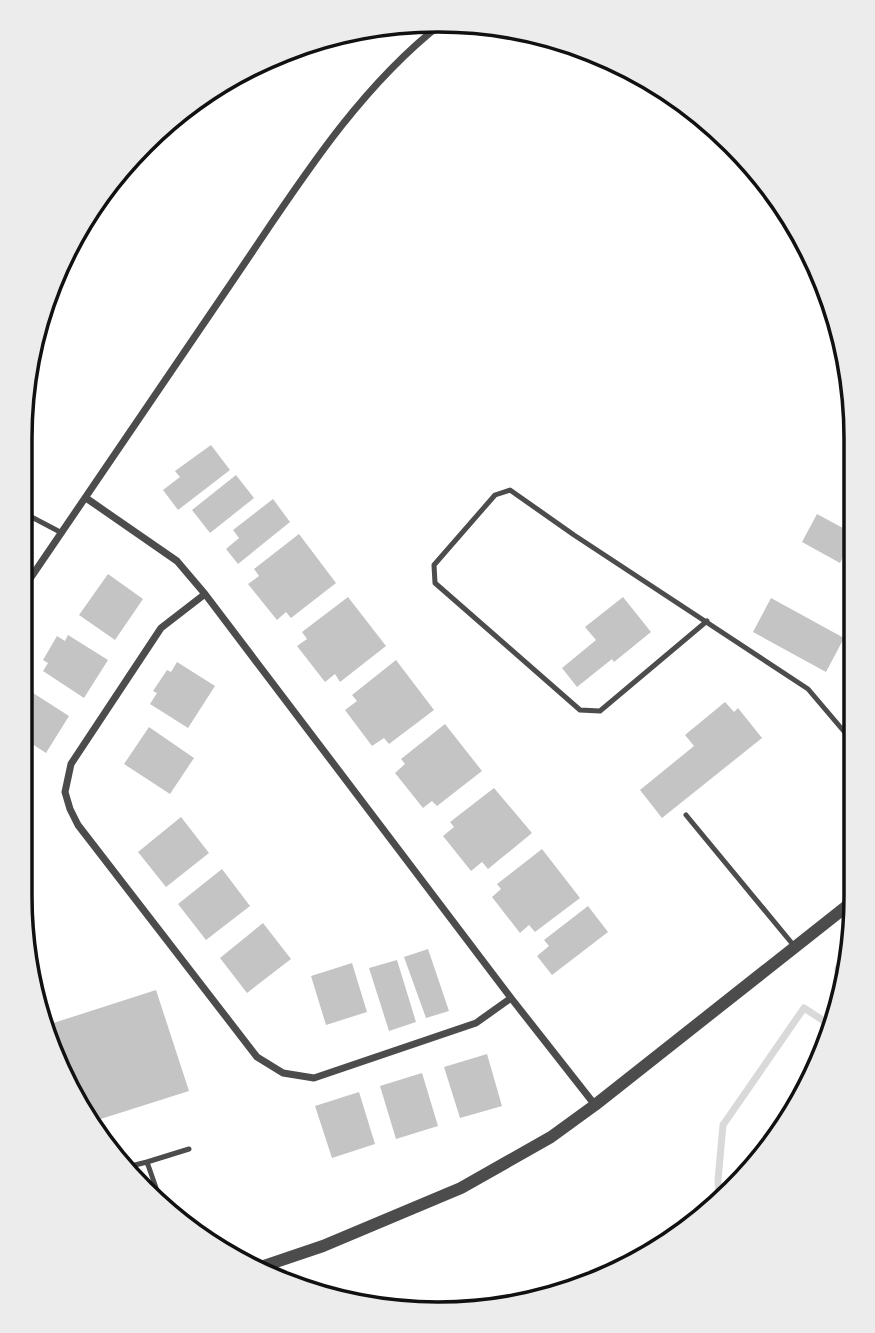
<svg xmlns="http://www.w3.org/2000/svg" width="875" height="1333" viewBox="0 0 875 1333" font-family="'IBM Plex Serif',serif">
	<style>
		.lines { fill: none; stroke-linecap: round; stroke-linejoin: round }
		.stream { stroke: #d9d9d9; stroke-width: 7 }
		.building { fill: #c4c4c4 }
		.service { stroke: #4c4c4c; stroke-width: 5 }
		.minor { stroke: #4c4c4c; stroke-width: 7 }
		.tertiary { stroke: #4c4c4c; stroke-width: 12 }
		.rim { fill: none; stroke: #111; stroke-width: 3.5 }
	</style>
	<rect width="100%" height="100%" fill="#fff"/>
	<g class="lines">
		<path class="stream" d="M838,996V968L851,955
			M719,1199L718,1180L723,1125L804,1008L830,1025"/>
	</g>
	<path class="building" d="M211,445L230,470L178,510L163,490L180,477L175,471Z
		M236,475L254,498L210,533L192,510Z
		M273,499L290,522L238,564L226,549L239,538L233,530Z
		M817,514L854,534L840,563L802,542Z
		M299,534L336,583L291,618L286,612L277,620L248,584L259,576L254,569Z
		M108,574L143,599L115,640L79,615Z
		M348,597L386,646L340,682L335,674L325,682L297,646L307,639L302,632Z
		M623,597L651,632L614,662L612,659L577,687L562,668L596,640L585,627Z
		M771,598L844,638L826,672L753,632Z
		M68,635L108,660L84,698L43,671L48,663L43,660L57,636L65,641Z
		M396,660L434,710L389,744L384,738L372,746L345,710L357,701L352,695Z
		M177,662L215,686L188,728L150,704L157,693L153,691L167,670L171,672Z
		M30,691L69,716L46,753L20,736L21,693L26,697Z
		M725,702L734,712L738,708L762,738L662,818L640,790L694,746L685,735Z
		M445,724L482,771L437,806L432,801L423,808L395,773L405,764L401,759Z
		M149,727L194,758L170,794L124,764Z
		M494,788L532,833L488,869L482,862L471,871L443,836L454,827L450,822Z
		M181,817L209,853L166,887L138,852Z
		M542,849L580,898L535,932L529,925L520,933L492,897L501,889L497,884Z
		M222,869L250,906L206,940L178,904Z
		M588,906L608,932L552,975L537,956L549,946L544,940Z
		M263,923L291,959L247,993L220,958Z
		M428,949L449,1011L426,1018L404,957Z
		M397,960L416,1022L389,1031L369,968Z
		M352,963L367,1012L326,1025L311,976Z
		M156,990L189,1091L88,1123L41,1027Z
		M487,1054L502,1106L460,1118L444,1067Z
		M422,1073L438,1126L396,1139L380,1086Z
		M359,1092L375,1144L332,1158L315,1106Z"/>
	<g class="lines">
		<path class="service" d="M22,512L62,533
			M707,621L600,711L580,710L435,583L434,565L495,495L510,490L574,535L808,689L853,742
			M686,815L795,947
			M147,1162L189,1149
			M127,1167L147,1162L162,1205"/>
		<path class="minor" d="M86,498L177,561L205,594L511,998L595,1105
			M21,592C92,488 163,384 234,279C294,191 355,91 441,24
			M205,594L161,628L71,764L65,792L70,809L78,825L257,1057L283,1073L314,1078L476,1023L511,998"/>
		<path class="tertiary" d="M255,1269L323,1246L461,1188L551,1137L595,1105L852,902"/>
	</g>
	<path d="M0 0H875V1333H0ZM438 32H438A406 406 0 0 1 844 438V896A406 406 0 0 1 438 1302H438A406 406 0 0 1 32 896V438A406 406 0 0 1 438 32Z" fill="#ececec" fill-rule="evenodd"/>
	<path class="rim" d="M438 32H438A406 406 0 0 1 844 438V896A406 406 0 0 1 438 1302H438A406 406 0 0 1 32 896V438A406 406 0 0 1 438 32Z"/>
</svg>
